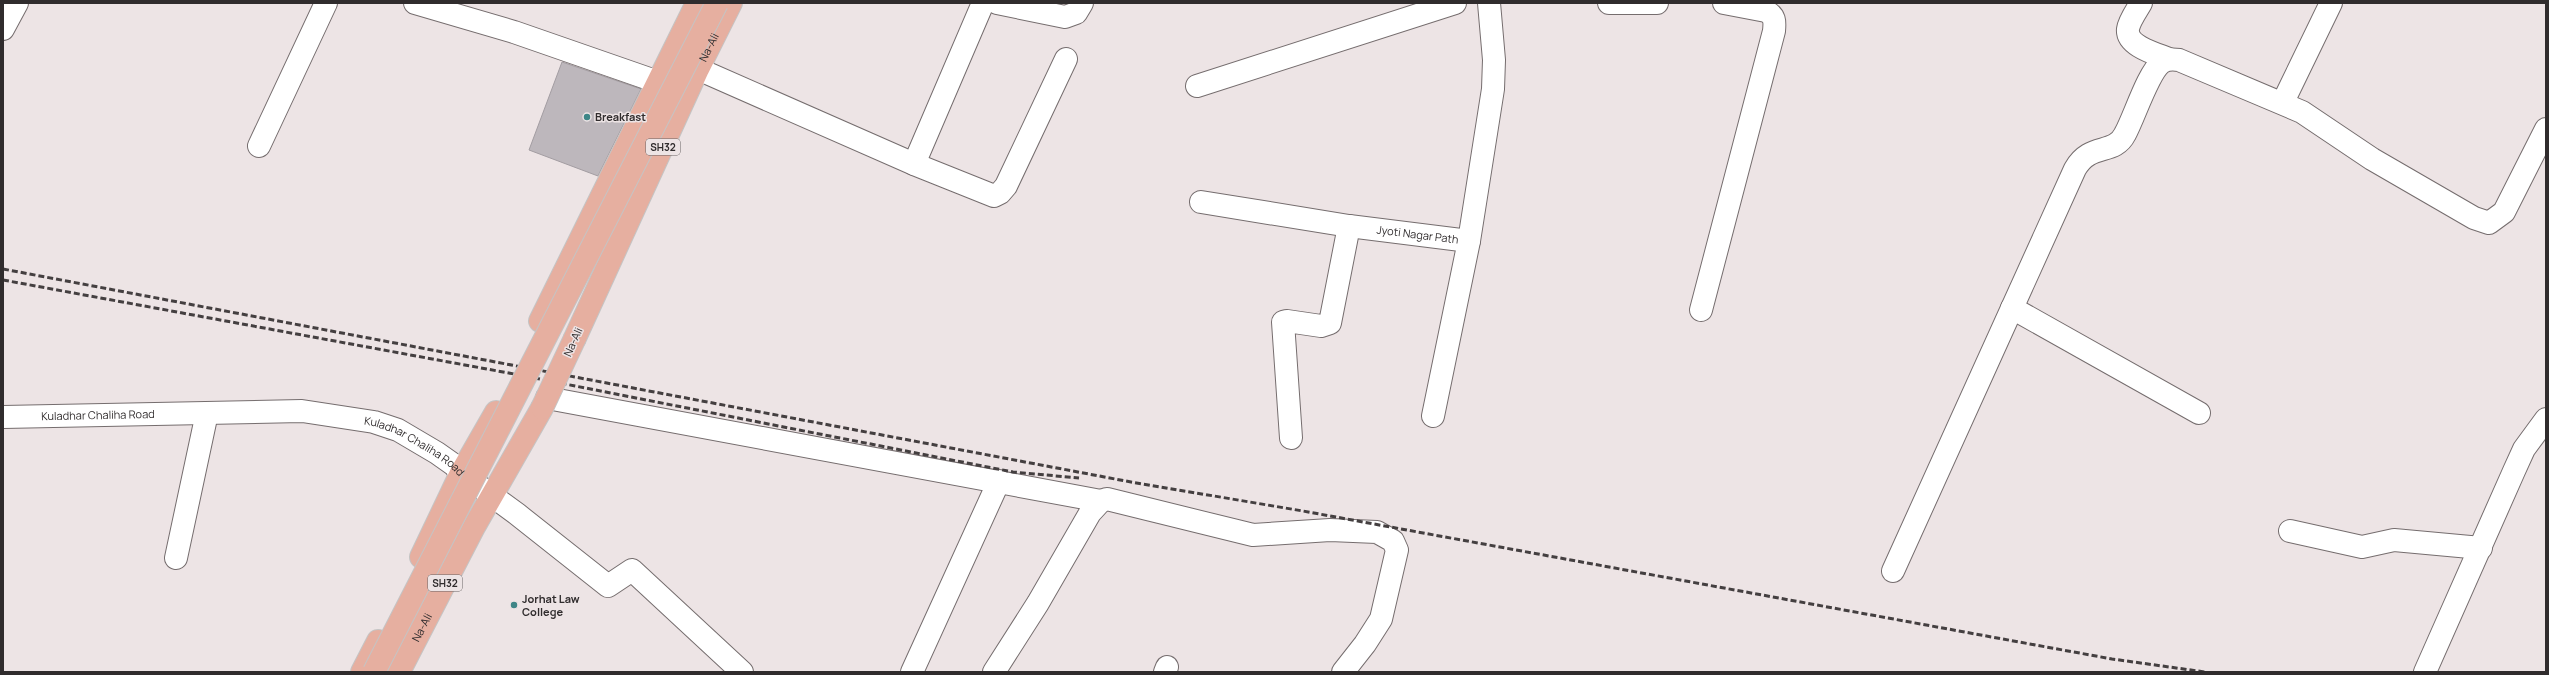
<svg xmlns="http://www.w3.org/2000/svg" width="2549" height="675" viewBox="0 0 2549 675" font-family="Manrope,sans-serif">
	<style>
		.building { fill: #bdb7bc; stroke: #a39da2 }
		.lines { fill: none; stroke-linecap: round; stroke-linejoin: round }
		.minor-casing { stroke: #756d6e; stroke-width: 24 }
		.major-casing { stroke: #c5c4c4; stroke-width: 24 }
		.minor { stroke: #fff; stroke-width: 22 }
		.major { stroke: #e6afa0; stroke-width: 22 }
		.rail { stroke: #443f40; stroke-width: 3; stroke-dasharray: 6 3; stroke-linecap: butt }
		.major-bridge-casing { stroke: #c5c4c4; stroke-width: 24; stroke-linecap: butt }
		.major-bridge { stroke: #e6afa0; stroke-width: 22 }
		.poi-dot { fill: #3e8687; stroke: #ede4e5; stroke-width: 1.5 }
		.labels { text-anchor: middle; stroke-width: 3; stroke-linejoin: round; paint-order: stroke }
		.shield { fill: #ede4e5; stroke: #696364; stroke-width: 1 }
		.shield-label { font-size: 10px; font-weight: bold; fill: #302c2d }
		.street-label { font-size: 11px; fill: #302c2d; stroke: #ede4e5 }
		.poi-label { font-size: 11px; font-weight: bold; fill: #302c2d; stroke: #ede4e5; text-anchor: start }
	</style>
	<rect width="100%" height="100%" fill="#ede4e5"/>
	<path class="building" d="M562,62L641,89L598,176L529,150Z"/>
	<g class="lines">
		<g class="minor-casing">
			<g id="minor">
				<path d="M415,3L514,32L658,82"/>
				<path d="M997,3L1065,17L1076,13L1082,3"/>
				<path d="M1609,3H1657"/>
				<path d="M2141,3C2137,10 2129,21 2128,29C2126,46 2157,54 2169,59"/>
				<path d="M3,29L17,3"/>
				<path d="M698,69L914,164L994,196L1000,193L1006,186L1066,59"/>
				<path d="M1197,86L1455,3"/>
				<path d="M2283,102L2331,3"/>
				<path d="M259,146L326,3"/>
				<path d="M914,164L983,3"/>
				<path id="s1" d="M1201,202L1349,226L1469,241L1493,89L1494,60L1489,3"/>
				<path d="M2012,308L2199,413"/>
				<path d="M1701,310L1774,31C1775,21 1775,16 1766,11L1724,3"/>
				<path d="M547,398L1101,501"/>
				<path d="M1433,416L1469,241"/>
				<path id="s2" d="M3,417L302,411L374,422L398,430L437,453L454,465L461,473L517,514L608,586L632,570L742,672"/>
				<path d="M1291,438L1283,322L1287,321L1321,326L1330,323L1349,226"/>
				<path d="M2290,531L2362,547L2394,540L2481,548"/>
				<path d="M176,558L207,413"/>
				<path d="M1893,571L2075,169C2090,142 2114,156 2125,134C2134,118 2148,73 2161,63C2166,59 2172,59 2179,60L2302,112L2372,159L2474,218L2489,223L2504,212L2546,129"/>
				<path d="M912,672L999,481"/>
				<path d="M994,672L1038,603L1090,513L1101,501L1107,499L1253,535L1330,530L1377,532L1393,541L1397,550L1381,619L1365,644L1343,672"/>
				<path d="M1165,672L1167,667"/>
				<path d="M2425,672L2514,471L2524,449L2546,419"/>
			</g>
		</g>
		<g class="major-casing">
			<g id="major">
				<path d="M540,321L697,3"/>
				<path id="s3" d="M575,338L698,69L731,3"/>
				<path d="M421,557L461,473L496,412"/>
				<path d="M362,672L378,641"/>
				<path id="s4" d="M399,672L474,527L542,408"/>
			</g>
		</g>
		<use href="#minor" class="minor"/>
		<use href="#major" class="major"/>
		<path class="rail" d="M3,269L1131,482L1303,511L2112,659L2205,672
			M3,280L514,374L1013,472L1079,478"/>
		<g class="major-bridge-casing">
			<path id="major-bridge" d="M542,408L575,338
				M374,672L717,3"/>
		</g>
		<use href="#major-bridge" class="major-bridge"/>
	</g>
	<g class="poi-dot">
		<circle cx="587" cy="117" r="4"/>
		<circle cx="514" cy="605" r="4"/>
	</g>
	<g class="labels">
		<g class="shield">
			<rect x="646" y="139" width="34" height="16" rx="3"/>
			<rect x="428" y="575" width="34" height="16" rx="3"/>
		</g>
		<g class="shield-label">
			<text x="663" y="151">SH32</text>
			<text x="445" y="587">SH32</text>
		</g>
		<g class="street-label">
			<text dy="4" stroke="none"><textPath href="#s3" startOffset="320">Na-Ali</textPath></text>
			<text dy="4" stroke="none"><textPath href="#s1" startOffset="219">Jyoti Nagar Path</textPath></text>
			<text transform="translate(573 342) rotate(-66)" y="4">Na-Ali</text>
			<text dy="4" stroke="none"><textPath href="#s2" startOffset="95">Kuladhar Chaliha Road</textPath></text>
			<text dy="4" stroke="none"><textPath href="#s2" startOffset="419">Kuladhar Chaliha Road</textPath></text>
			<text dy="4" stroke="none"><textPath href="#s4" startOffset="50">Na-Ali</textPath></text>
		</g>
		<g class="poi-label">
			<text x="595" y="121">Breakfast</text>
			<text x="522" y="603">Jorhat Law<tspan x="522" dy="13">College</tspan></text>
		</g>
	</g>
	<rect width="2549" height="675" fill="none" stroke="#302c2d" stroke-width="8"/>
</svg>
